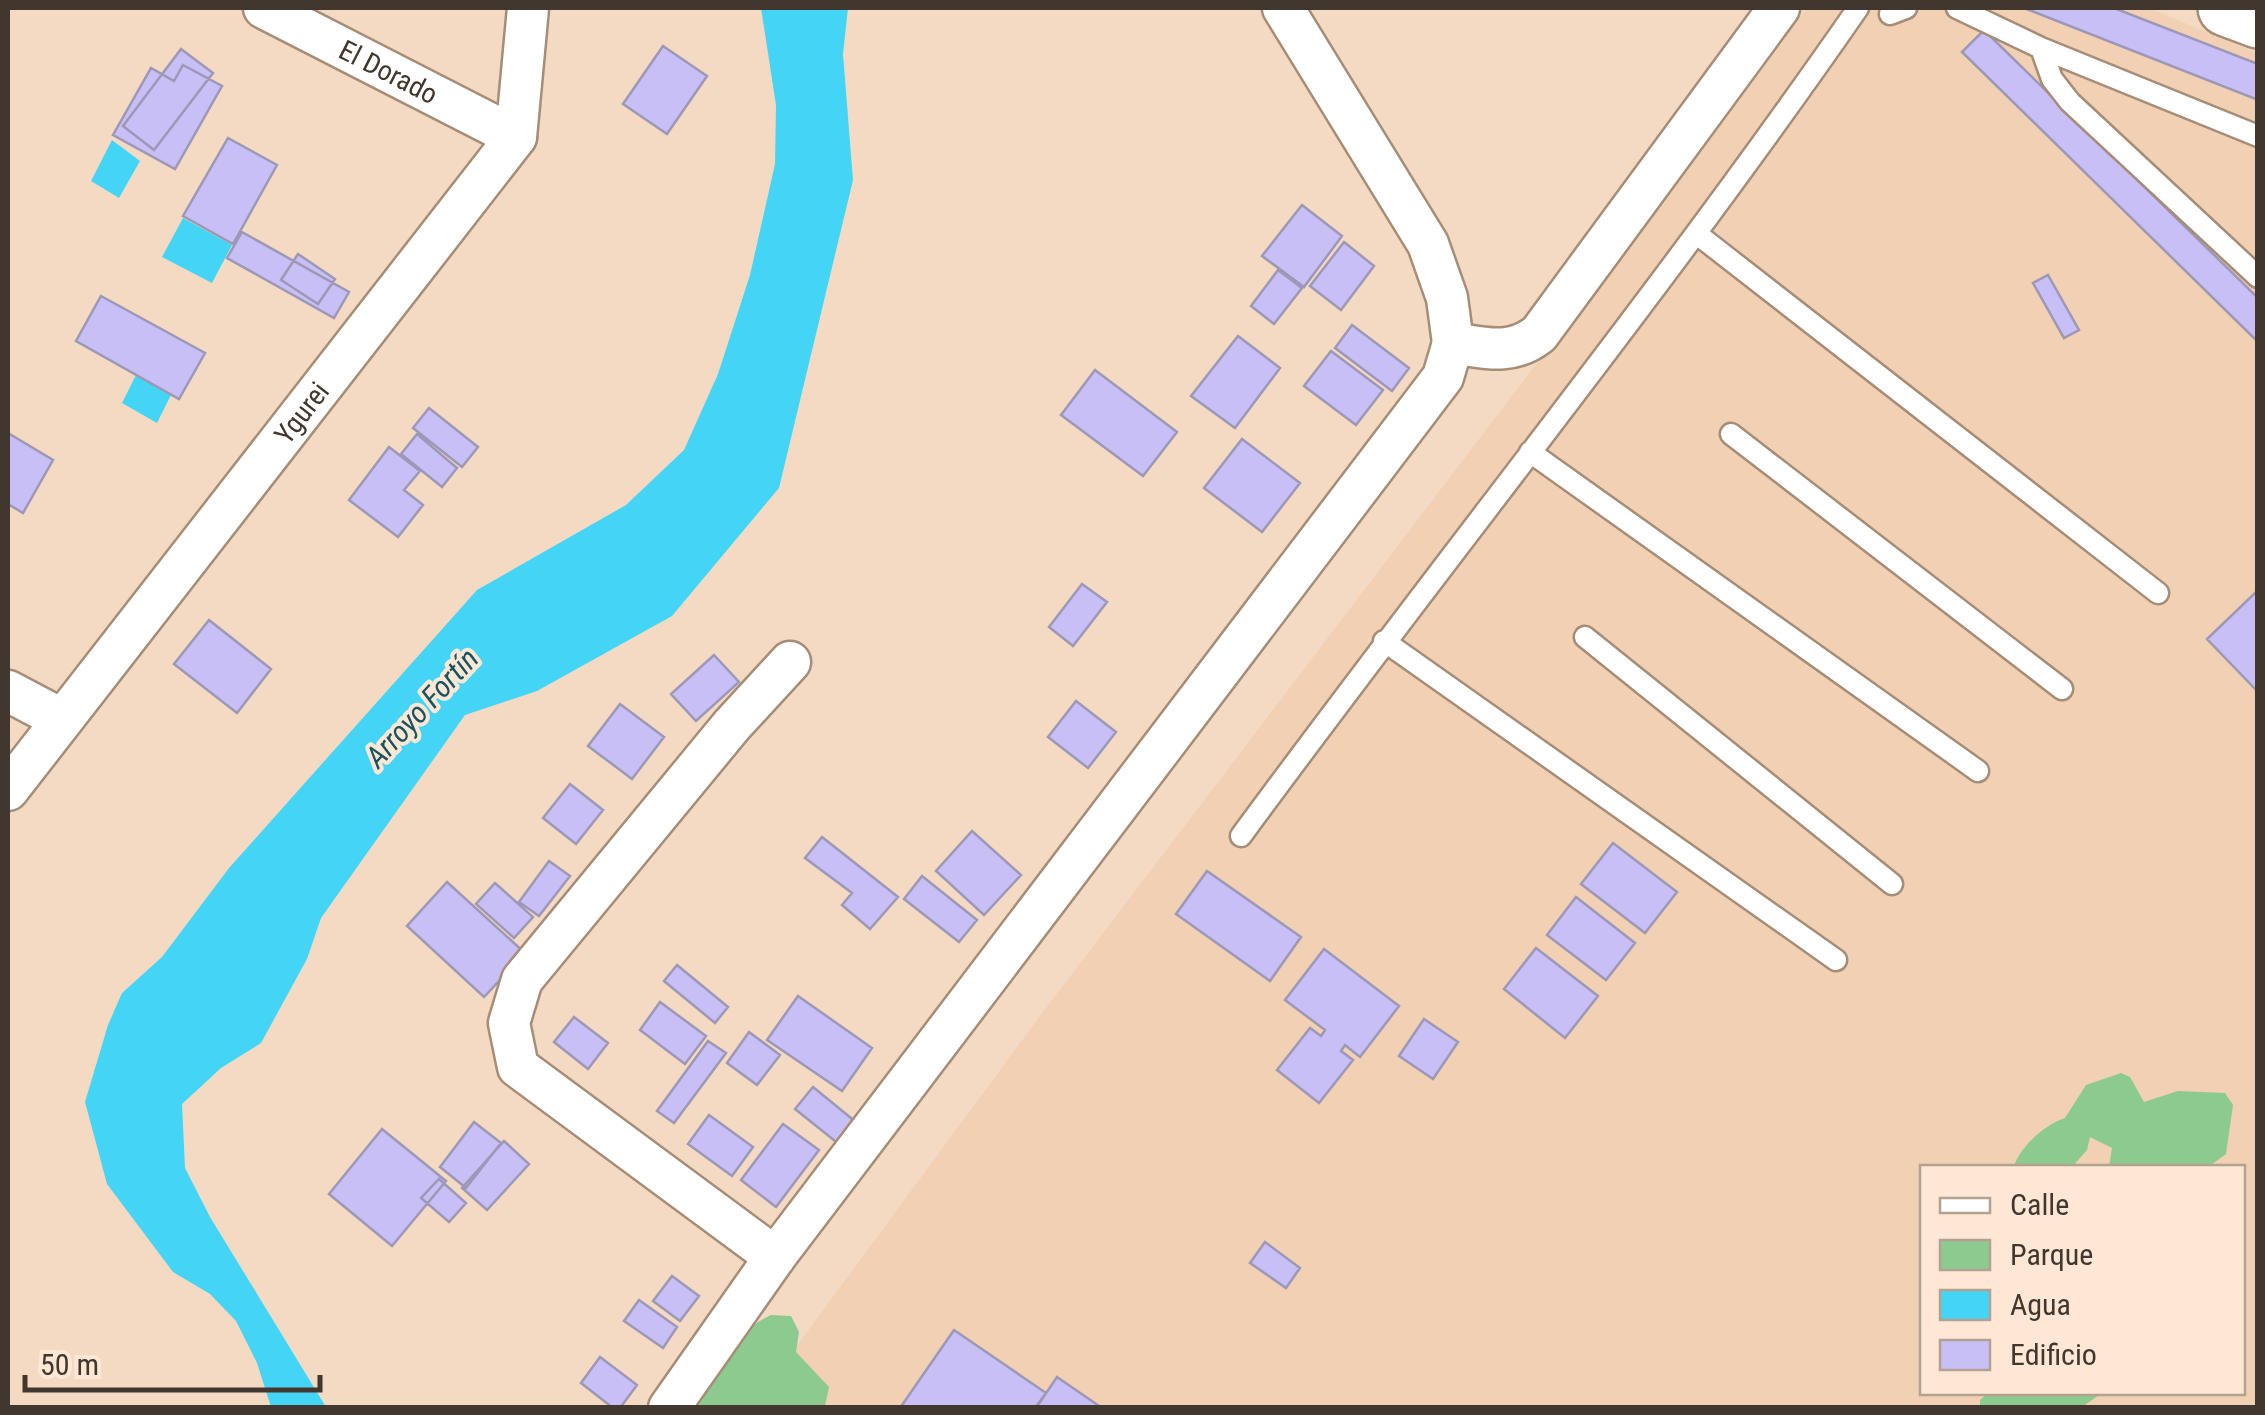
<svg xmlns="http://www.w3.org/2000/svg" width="2265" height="1415" viewBox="0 0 2265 1415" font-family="'Roboto Condensed',sans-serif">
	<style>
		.built { fill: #f1d0b4; fill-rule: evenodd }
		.green { fill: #8cca8f }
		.water { fill: #44d5f6 }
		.building { fill: #c7bff6; stroke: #9c98b5; stroke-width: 2.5 }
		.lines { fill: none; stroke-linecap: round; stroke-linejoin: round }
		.lane-casing { stroke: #a68d78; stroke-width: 25 }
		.street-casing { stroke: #a68d78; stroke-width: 45 }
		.secondary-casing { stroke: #a68d78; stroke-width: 60 }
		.lane { stroke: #fff; stroke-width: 20 }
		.street { stroke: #fff; stroke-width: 40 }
		.secondary { stroke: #fff; stroke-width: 55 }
		.labels { text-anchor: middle; stroke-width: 8; stroke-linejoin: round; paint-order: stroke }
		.street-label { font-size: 28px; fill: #42372e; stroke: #fee8d5 }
		.water-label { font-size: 30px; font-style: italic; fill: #185361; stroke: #fee8d5 }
	</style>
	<rect width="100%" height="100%" fill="#f4dac3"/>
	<path class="built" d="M1807,8H2149L2257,53V1407L751,1408L1040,1016ZM1922,1168H2242V1392H1922Z"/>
	<path class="green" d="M2121,1073L2130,1077L2144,1102L2178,1091L2225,1093L2233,1105L2226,1154L2208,1167H2109L2112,1148L2090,1137L2087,1150L2072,1167H2014C2019,1147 2046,1124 2065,1118L2086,1085Z
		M771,1315L791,1316L799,1332L796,1352L829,1387L825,1406L698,1408C711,1373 736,1331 771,1315Z
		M1988,1393V1392L2102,1393L2082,1407H1980V1400Z"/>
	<path class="water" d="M761,8H848L843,54L853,180L779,488L672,616L537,691L465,715L321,918L307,959L261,1043L221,1068L182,1104L185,1168L210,1217L326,1407H271L257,1363L236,1321L210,1294L173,1272L107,1184L85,1102L108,1025L122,993L162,957L229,868L477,590L626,505L684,450L718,374L750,275L775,164L776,105Z
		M112,140L140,161L119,198L91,181Z
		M183,218L232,245L212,283L162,257Z
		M136,375L171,395L157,423L122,403Z"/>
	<path class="building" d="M2024,8H2114L2258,64V100Z
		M1984,30L2258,298V342L1962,52Z
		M663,46L707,76L667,134L623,104Z
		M181,49L213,73L154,150L123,126Z
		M183,65L222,86L175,169L113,135L151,68L174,81Z
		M228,138L277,165L233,244L183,216Z
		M1302,205L1342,236L1304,287L1262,256Z
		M242,232L349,292L334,318L227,258Z
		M1344,242L1374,266L1341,310L1310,286Z
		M298,254L335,279L318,304L281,280Z
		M1278,270L1302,288L1274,324L1251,306Z
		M2048,275L2079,330L2064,338L2033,283Z
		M101,296L205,353L179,399L76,341Z
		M1352,325L1409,368L1392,391L1335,348Z
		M1238,336L1280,368L1235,428L1191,396Z
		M1331,351L1383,390L1356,425L1304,386Z
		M1095,370L1177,432L1143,476L1061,415Z
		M429,408L478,447L462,467L413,428Z
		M8,433L53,460L23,513L8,504Z
		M417,434L457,468L442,487L401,454Z
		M1242,439L1300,483L1262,532L1204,488Z
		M389,447L420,471L404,490L423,505L398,537L349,500Z
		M1082,584L1107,602L1073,646L1049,627Z
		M2255,593L2258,596V692L2207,639Z
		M209,620L271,669L237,713L174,664Z
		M714,655L739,682L696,721L671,694Z
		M1076,701L1116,732L1088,768L1048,737Z
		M620,704L664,737L632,779L588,746Z
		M570,784L603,810L576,844L543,818Z
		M972,831L1021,875L984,915L936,871Z
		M822,837L898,897L870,929L842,905L852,893L805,858Z
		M1613,843L1677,892L1645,933L1581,884Z
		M549,861L570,876L539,916L519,902Z
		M1207,871L1301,937L1270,981L1176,914Z
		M922,876L977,920L959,942L904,899Z
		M447,882L525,953L484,997L407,926Z
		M495,883L533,917L514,938L476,904Z
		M1576,897L1635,943L1606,980L1547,935Z
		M1536,948L1598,996L1565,1038L1504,989Z
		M1324,949L1399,1006L1360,1057L1345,1045L1341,1051L1353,1060L1319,1103L1277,1070L1310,1028L1321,1036L1325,1030L1285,1000Z
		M677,965L728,1007L715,1023L664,981Z
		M798,996L872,1048L842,1091L767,1040Z
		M660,1002L706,1036L685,1064L640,1030Z
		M574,1017L608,1043L588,1069L554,1042Z
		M1424,1019L1458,1042L1433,1079L1399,1056Z
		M749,1032L780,1055L757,1085L727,1063Z
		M708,1041L726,1053L674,1123L657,1111Z
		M813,1087L862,1127L845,1149L795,1109Z
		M709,1115L753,1147L732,1176L688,1144Z
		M474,1122L501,1143L466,1188L440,1167Z
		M783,1124L819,1150L776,1207L741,1180Z
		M382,1129L446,1181L392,1246L329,1194Z
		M504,1141L529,1164L487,1210L462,1188Z
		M439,1179L466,1203L449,1222L421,1198Z
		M1265,1242L1300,1268L1286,1288L1250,1263Z
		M672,1276L699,1296L680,1321L653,1301Z
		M639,1300L677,1327L663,1348L624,1321Z
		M954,1330L1046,1393L1035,1408H900Z
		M600,1357L637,1385L620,1408H613L581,1383Z
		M1057,1377L1102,1408H1036Z"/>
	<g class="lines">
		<g class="lane-casing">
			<path id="lane" d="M1957,8L2041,48L2258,136
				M1890,14L1906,8
				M2041,48L2052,79L2070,102L2258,277
				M1697,234L2158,593
				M1731,434L2062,689
				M1530,452L1978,771
				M1585,637L1892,884
				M1384,641L1836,960
				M1241,836C1445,558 1662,291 1858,8"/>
		</g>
		<g class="street-casing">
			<g id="street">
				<path id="s1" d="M264,8L516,137"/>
				<path d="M1283,8L1428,244L1447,298L1453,343"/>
				<path d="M8,691L61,719"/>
				<path id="s2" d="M8,790L516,137L528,8"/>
				<path d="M775,1257L518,1067L509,1023L522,980L732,725L790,662"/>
				<path d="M669,1408L775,1257L1443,377L1453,343C1486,348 1511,356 1539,334L1779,8"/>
			</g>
		</g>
		<g class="secondary-casing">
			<path id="secondary" d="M2226,8L2258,20"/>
		</g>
		<use href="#lane" class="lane"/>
		<use href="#street" class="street"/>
		<use href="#secondary" class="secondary"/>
	</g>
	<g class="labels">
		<g class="street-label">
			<text dy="10" stroke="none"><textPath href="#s1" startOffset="140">El Dorado</textPath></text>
			<text dy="10" stroke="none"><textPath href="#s2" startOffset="478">Ygurei</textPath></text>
		</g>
		<g class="water-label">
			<text transform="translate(422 708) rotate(-47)" y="10">Arroyo Fortín</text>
		</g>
	</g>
	<rect width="2265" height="1415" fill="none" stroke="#42372e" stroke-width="20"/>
	<rect x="1920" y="1165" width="325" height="230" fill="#fee8d5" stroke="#b3a192" stroke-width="2.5"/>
	<rect x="1940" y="1198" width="50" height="15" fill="#ffffff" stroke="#b3a192" stroke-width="2.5"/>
	<text x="2010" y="1215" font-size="30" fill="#42372e">Calle</text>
	<rect x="1940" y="1240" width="50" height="30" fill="#8cca8f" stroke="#b3a192" stroke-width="2.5"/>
	<text x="2010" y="1265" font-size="30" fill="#42372e">Parque</text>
	<rect x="1940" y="1290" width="50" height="30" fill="#44d5f6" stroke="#b3a192" stroke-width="2.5"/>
	<text x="2010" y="1315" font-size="30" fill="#42372e">Agua</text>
	<rect x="1940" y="1340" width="50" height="30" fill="#c7bff6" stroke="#b3a192" stroke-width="2.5"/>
	<text x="2010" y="1365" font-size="30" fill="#42372e">Edificio</text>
	<path d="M25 1375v15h295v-15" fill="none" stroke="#42372e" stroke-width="5"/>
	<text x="40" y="1375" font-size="30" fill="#42372e" stroke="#fee8d5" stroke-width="8" paint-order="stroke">50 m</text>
</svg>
